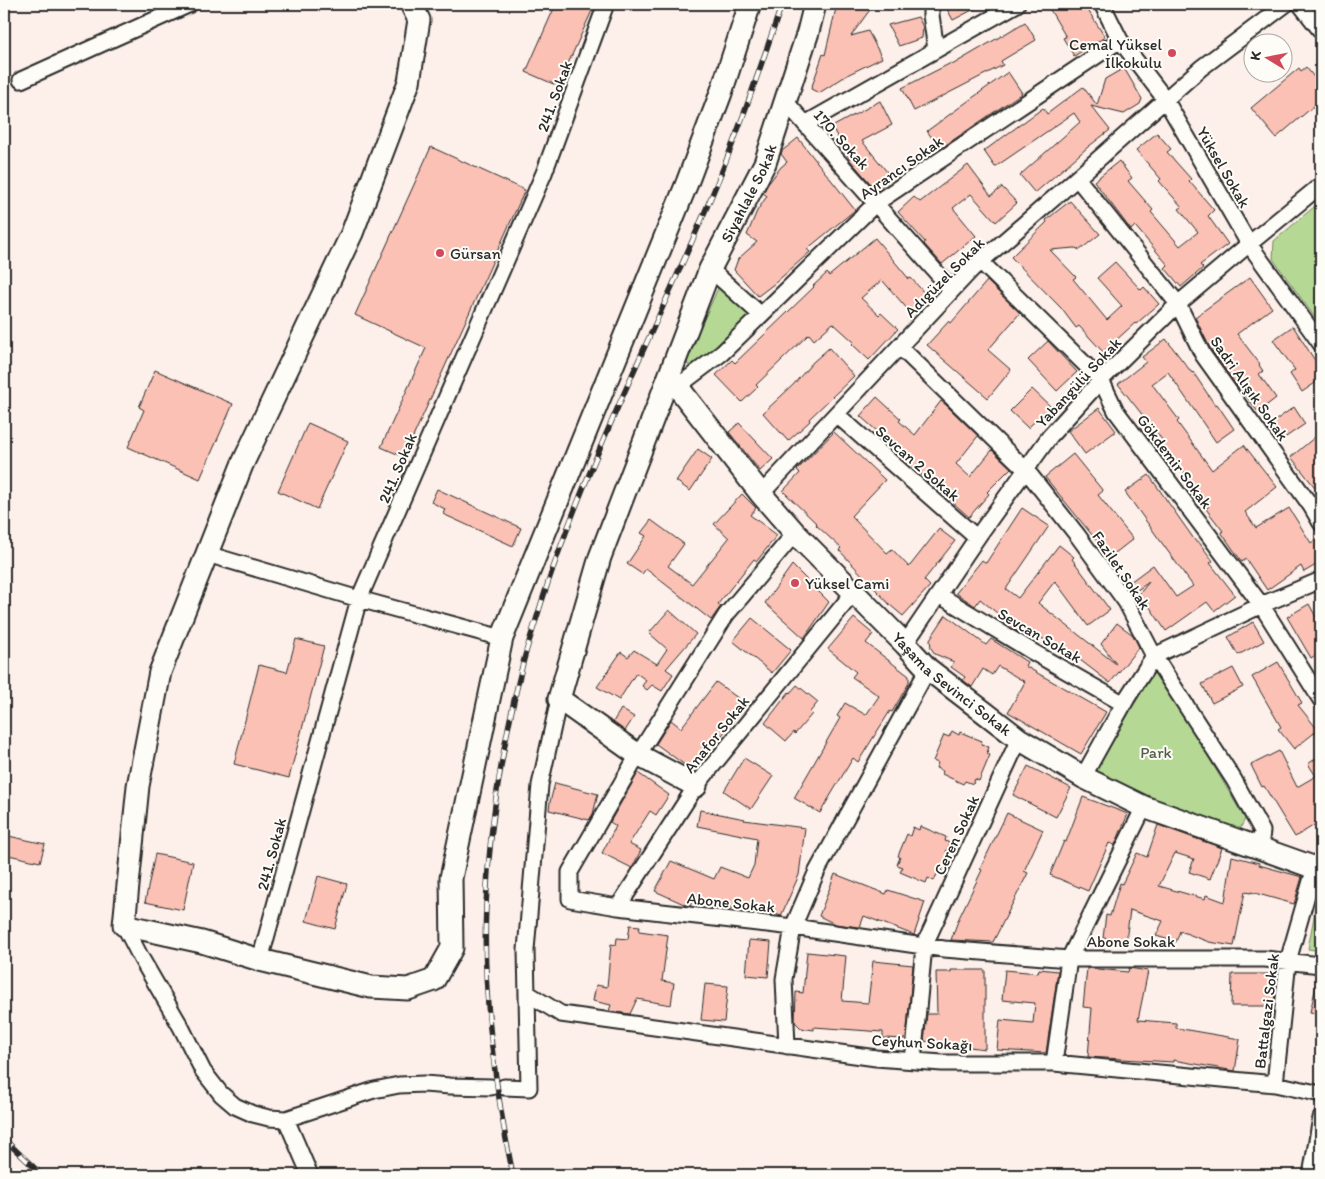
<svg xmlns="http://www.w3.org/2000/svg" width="1325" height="1179" viewBox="0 0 1325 1179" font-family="Itim,sans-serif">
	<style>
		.green { fill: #b5d994; stroke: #708260 }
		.building { fill: #fbc1b4; stroke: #2b2b2b }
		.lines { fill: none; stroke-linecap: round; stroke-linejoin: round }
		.street-casing { stroke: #2b2b2b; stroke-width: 19 }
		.secondary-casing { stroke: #2b2b2b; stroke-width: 25 }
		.street { stroke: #fdfcf7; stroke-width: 15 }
		.secondary { stroke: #fdfcf7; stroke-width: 21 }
		.rail-casing { stroke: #2b2b2b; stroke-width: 5.5 }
		.rail { stroke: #fdfcf7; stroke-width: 4; stroke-dasharray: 11; stroke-linecap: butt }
		.poi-dot { fill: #d1495b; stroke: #fdfcf7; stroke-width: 2 }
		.labels { text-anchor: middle; stroke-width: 4; stroke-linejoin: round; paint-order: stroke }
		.poi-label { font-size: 16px; fill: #2b2b2b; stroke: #fdfcf7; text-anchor: start }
		.street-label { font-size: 16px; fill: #2b2b2b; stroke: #fdfcf7 }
		.park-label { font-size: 16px; fill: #545f4a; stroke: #fdfcf7 }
	</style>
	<rect width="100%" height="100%" fill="#fdf0ea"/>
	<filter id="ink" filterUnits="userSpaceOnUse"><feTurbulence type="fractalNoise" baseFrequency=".02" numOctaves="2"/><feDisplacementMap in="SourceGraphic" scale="10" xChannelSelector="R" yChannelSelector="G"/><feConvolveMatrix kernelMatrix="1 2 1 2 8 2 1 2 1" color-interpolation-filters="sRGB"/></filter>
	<g filter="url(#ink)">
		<path class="green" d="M1321,201V326L1273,259L1274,241Z
			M720,284L749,315L703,359L693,366L688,365L686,359Z
			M1157,665L1182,712L1245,819L1238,833L1094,774Z
			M1321,888V951L1308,949L1319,889Z"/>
		<path class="building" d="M562,4H595L558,86L526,72L555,6L560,8Z
			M837,4H874L851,36L868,31L882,58L849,74L819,93L811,89L823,54L825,55Z
			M951,4H984L953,20L947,9H950Z
			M1056,4H1084L1105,37L1074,56L1063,38L1066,37L1049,8Z
			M918,17L923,27L922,38L899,46L888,25Z
			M1025,22L1036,40L1001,61L1003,65L914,111L902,88L951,63L952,65Z
			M1306,67L1321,86V100L1276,138L1251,108L1299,68L1301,71Z
			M1124,68L1142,99L1140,104L1124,114L1091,106L1110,130L1088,147L1035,193L1020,175L1080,122L1074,113L995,167L984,151L1043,108L1047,114L1083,87L1097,105L1105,79Z
			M1008,72L1022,93L940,149L927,131Z
			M880,101L892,125L862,141L892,178L877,191L850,160L832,127Z
			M1157,133L1171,149L1167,152L1191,179L1189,181L1214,210L1208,216L1228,244L1200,265L1203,268L1181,287L1165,268L1168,265L1135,226L1131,230L1094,181L1119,161L1132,178L1128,181L1153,210L1151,212L1180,246L1198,232L1179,209L1182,207L1159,181L1161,179L1136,150Z
			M798,138L855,210L807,249L810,252L775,283L758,296L734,270L738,259L757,242L747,235L757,211L767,196L763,193L768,184L781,167L787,162L781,154L782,151Z
			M431,147L525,190L404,457L381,447L426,348L355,315Z
			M968,165L991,196L1002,187L1017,203L996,222L971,194L953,208L976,236L942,264L924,244L925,242L898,212L914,197L920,202Z
			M1070,201L1100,234L1080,250L1075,248L1050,250L1076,277L1073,279L1107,320L1122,306L1097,278L1115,262L1141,290L1144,287L1159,304L1136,324L1135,323L1103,352L1079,326L1076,328L1061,308L1011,257L1047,222L1046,220Z
			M875,238L909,279L911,278L928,297L910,312L882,280L861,298L879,315L881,313L898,329L869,360L852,344L854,342L833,323L814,340L809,334L756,385L758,387L742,402L716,375L732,360L735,363L814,287L813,286L827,273L829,276Z
			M1250,277L1272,308L1237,334L1260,364L1259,365L1263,371L1259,374L1276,398L1258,412L1240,388L1239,389L1210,348L1195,317Z
			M987,281L1020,313L988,350L1011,370L988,398L927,345L949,321L951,323Z
			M1293,326L1321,370V379L1302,392L1290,374L1295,370L1273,340Z
			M1166,339L1192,373L1193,372L1215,405L1217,404L1234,429L1216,442L1168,372L1152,384L1179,420L1177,422L1212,470L1244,445L1277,487L1245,512L1256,528L1289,508L1311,543L1316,539L1321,548V562L1304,572L1301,566L1267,590L1246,559L1242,562L1221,532L1223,531L1206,509L1209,506L1179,465L1176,468L1173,463L1171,464L1160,448L1161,447L1159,444L1163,441L1118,384L1146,362L1142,357Z
			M1048,341L1077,372L1057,391L1028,360Z
			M829,348L854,376L809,419L810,421L788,441L763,413L793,385L813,362Z
			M155,370L233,404L200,479L128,447L144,410L139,407Z
			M1032,389L1050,406L1028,428L1010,411Z
			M877,397L901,419L899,421L915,435L941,401L946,405L978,436L956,464L970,477L992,450L1011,468L987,492L989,494L969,517L924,477L894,449L896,448L860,416Z
			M1294,407L1305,424L1280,441L1269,425Z
			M1099,408L1116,431L1085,454L1068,431Z
			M308,423L348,441L317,509L278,491Z
			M739,423L773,459L760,471L729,432Z
			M834,432L885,480L851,516L887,553L892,549L909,567L939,529L955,541L924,580L930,586L903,616L890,605L839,550L841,548L816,525L817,524L783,491L800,473L797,470Z
			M1321,432V495L1291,457Z
			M698,449L712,459L690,491L676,481Z
			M1073,454L1103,491L1098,495L1133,539L1110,557L1045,477Z
			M1149,475L1196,542L1198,541L1213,561L1210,563L1235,595L1214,611L1207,602L1166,631L1147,603L1142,607L1136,598L1149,582L1133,593L1126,585L1153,565L1176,597L1193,586L1125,492Z
			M437,489L521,528L513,546L443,514L445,509L431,502Z
			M742,494L756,508L750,515L777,535L757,561L754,559L718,604L721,606L711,620L646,569L642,574L627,564L646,536L641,533L651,520L684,544L668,566L692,584L729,538L714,524Z
			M1022,508L1049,526L1006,589L1018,598L1059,545L1074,557L1072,559L1110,610L1088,626L1055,581L1038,603L1116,664L1101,644L1117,623L1133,635L1139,647L1110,683L1071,653L1068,657L1032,631L1027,637L1010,627L1007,625L1009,623L980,599L975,606L956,593L982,560L986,563Z
			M792,565L829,602L804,638L765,603Z
			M1309,604L1321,626V652L1311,658L1287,617Z
			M669,610L696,634L666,669L673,674L662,691L652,685L647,690L642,686L646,680L636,673L619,700L597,687L621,652L628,657L634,650L657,664L667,649L649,633Z
			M946,615L986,645L991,639L1027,662L1025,666L1106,712L1081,754L1008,712L1025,682L998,666L992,675L983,669L972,687L963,680L965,677L951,667L954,662L935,654L931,648L930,639Z
			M752,618L791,650L772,673L733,641Z
			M854,618L873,634L866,643L909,676V683L892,712L890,711L858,762L853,758L820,813L794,798L840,718L837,716L845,703L866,715L879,696L852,677L856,672L828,649Z
			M1253,622L1264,641L1238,655L1228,637Z
			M296,639L324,646L289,778L234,764L259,665L287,672Z
			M1278,662L1302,703L1298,705L1318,730L1294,749L1278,729L1281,727L1252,677Z
			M1233,668L1243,687L1212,703L1202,684Z
			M716,682L746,704L719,739L714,735L689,768L656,744L671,720L681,728Z
			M797,685L818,702L810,712L812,714L795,734L794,732L786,741L765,723L789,692L790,693Z
			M621,709L634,717L625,731L613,722Z
			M952,731L959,735L960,732L982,741L981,744L989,747L987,753L990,755L979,781L975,779L973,784L965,781L963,784L942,774L943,771L936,768L938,763L933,761L944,735L949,737Z
			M1279,751L1297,787L1316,776L1308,764L1321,755V821L1295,837L1264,786L1262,787L1251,765Z
			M744,758L773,776L751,809L724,791Z
			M1028,766L1071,788L1056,817L1013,795Z
			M638,773L669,795L656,815L650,811L629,844L641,850L632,868L602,853L616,826L610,822Z
			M555,783L598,794L593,814L589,820L549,810L550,802Z
			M1083,797L1128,814L1115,845L1109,843L1088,891L1050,875L1064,841L1066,842Z
			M700,810L745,819L744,820L805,828L799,875L781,916L775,914L774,915L742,912L724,905L722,909H715L693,900L690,906L686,905L655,891L671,861L714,879L720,867L748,878L754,865L757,838L697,826Z
			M1007,813L1043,830L1024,871L1028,873L993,942L951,940L959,918L982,870L980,869Z
			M1158,825L1222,848L1210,879L1189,872L1194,859L1175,853L1159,886L1205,899L1206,895L1225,902L1232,856L1259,863V865L1302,877L1294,904L1251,892V893L1245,892L1234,946L1209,942L1180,931L1176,942L1156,936L1163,921L1130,910L1126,941L1103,938L1106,915L1110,916L1120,883L1122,884L1137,853L1147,857Z
			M920,826L946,837L945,841L950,843L946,852L949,853L940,875L937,874L934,881L928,878L926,883L900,872L903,867L897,865L900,857L898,856L907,834L910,836L913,827L919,830Z
			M4,835L45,844L40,862L4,854Z
			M155,854L193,862L183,910L145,902Z
			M835,874L886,894L888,890L925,902L914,935L864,916L860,927H859L835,924L819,916Z
			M318,876L347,884L335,929L306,921Z
			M630,925L640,926L639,931L668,935L662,981L674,983L671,1005L637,999L630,1014L609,1011L611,1005L593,1001L596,985L607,987L611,944L616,945L617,938L628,939Z
			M749,940L771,942L768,977L746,975Z
			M807,952L846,956L842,1001L868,1003L873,961L913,965L906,1039L883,1038V1032L814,1027V1030L801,1028L795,1022L796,992L803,993Z
			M1087,968L1128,972L1129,968L1148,971L1138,1020L1176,1023V1028L1240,1039L1235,1071L1173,1060V1062L1088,1057L1092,1008L1083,1007Z
			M1039,969L1058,971L1046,1053L997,1050L1000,1020L1033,1023L1035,1003L1002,1000L1005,970L1038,973Z
			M951,970H985V1049L924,1041L927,1014H937L936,972H951Z
			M1232,974H1276L1274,1006H1231Z
			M1317,982L1321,983V1014L1310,1012Z
			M705,984L728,986L724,1022L701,1020Z"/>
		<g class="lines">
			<g class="street-casing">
				<path id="street" d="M931,4V15L936,50
					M1102,4L1120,40L1165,99L1249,244L1321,344
					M1300,4L1321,31
					M21,80L190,4
					M785,101L952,290
					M805,124L1017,4
					M1077,178L1178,304L1203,355L1311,506L1321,523
					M980,261L1101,380L1116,411L1262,606L1321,700
					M710,269L761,315
					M900,347L1026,470L1078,536L1126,602L1154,656L1234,780L1262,831L1260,848
					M677,387L722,353L876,203L1120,40
					M836,414L977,538
					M761,494L972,269L1077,178L1201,68L1286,4
					M795,533L726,615L638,755L570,872V899L618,907L793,927L944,949L1069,959H1265L1321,965
					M207,554L359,599L502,638
					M939,595L1033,652L1124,704
					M905,644L981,532L1050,436L1101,380L1178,304L1249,244L1321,185
					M1083,777L1127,698L1154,656L1266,603L1321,580
					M618,907L696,786L854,592
					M124,925L141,958L181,1027L203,1071L221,1094L235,1106L253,1114L269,1118L286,1119L374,1090L399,1085L424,1084L450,1086L491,1087
					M260,960L359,599L544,173L606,4
					M527,993L561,1014L876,1058L942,1063H1054L1275,1084L1321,1094
					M787,1046L784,979L793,927L817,871L928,669
					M913,1061L924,946L1019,739
					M1054,1063L1069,959L1144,807
					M1275,1084L1288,961L1315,867L1321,859
					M504,1087L529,1088L526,950L540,785L559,699
					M286,1119L310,1175
					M1311,1175L1321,1118"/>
			</g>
			<g class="secondary-casing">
				<g id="secondary">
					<path d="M411,4L419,20L409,82L352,233L242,465L160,672L138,786L124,925L202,942L260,960L371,987L408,989L434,980L452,948L451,878L502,638L687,183L721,93L750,4"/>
					<path id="s1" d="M670,377L761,494L795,533L905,644L928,669L1019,739L1083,777L1144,807L1321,870"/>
					<path id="s2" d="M696,786L638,755L559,699L600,557L710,269L765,163L808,32L815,4"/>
				</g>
			</g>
			<use href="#street" class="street"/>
			<use href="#secondary" class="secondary"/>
			<g class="rail-casing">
				<path id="rail" d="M4,1139L42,1175
					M513,1175C495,1088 482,996 486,906C489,824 503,742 523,663C528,643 535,624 541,604C586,463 655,331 712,195C739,132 760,68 782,4"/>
			</g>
			<use href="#rail" class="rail"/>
		</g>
	</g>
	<g class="poi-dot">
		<circle cx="1172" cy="53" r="5"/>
		<circle cx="440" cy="253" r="5"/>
		<circle cx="795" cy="583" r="5"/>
	</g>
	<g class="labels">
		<g class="poi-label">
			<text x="1162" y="50" text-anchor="end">Cemal Yüksel<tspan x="1162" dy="18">İlkokulu</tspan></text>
			<text x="450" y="259">Gürsan</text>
			<text x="805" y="589">Yüksel Cami</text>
		</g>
		<g class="street-label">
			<text transform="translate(554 96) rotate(-70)" y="6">241. Sokak</text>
			<text transform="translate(842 139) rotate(48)" y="6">170. Sokak</text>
			<text transform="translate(901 167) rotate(-35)" y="6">Ayrancı Sokak</text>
			<text transform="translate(1224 167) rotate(60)" y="6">Yüksel Sokak</text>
			<text dy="6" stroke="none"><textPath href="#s2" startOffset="704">Siyahlale Sokak</textPath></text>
			<text transform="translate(944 277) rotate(-45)" y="6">Adıgüzel Sokak</text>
			<text transform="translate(1078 382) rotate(-47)" y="6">Yabangülü Sokak</text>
			<text transform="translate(1250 388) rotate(55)" y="6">Sadri Alışık Sokak</text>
			<text transform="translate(1175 461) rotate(53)" y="6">Gökdemir Sokak</text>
			<text transform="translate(918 463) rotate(41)" y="6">Sevcan 2 Sokak</text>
			<text transform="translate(397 468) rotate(-67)" y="6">241. Sokak</text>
			<text transform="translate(1122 570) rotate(56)" y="6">Fazilet Sokak</text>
			<text transform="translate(1040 635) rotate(30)" y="6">Sevcan Sokak</text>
			<text dy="6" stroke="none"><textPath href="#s1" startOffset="418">Yaşama Sevinci Sokak</textPath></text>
			<text transform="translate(716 734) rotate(-51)" y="6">Anafor Sokak</text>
			<text transform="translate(956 835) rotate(-65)" y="6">Ceren Sokak</text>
			<text transform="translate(271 854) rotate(-75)" y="6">241. Sokak</text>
			<text transform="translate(731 902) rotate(6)" y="6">Abone Sokak</text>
			<text x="1131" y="947">Abone Sokak</text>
			<text transform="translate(1266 1011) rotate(-83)" y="6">Battalgazi Sokak</text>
			<text transform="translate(922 1042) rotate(3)" y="6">Ceyhun Sokağı</text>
		</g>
		<g class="park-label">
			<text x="1156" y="758">Park</text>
		</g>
	</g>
	<rect width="1325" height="1179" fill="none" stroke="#fdfcf7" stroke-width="20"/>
	<rect x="10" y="10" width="1305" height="1159" fill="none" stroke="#2b2b2b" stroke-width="2" filter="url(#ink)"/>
	<g transform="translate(1268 58) rotate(280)"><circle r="24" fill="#fdfcf7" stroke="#a9a8a5"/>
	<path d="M0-4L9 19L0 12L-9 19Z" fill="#d1495b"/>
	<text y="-8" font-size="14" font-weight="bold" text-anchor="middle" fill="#2b2b2b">K</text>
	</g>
</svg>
